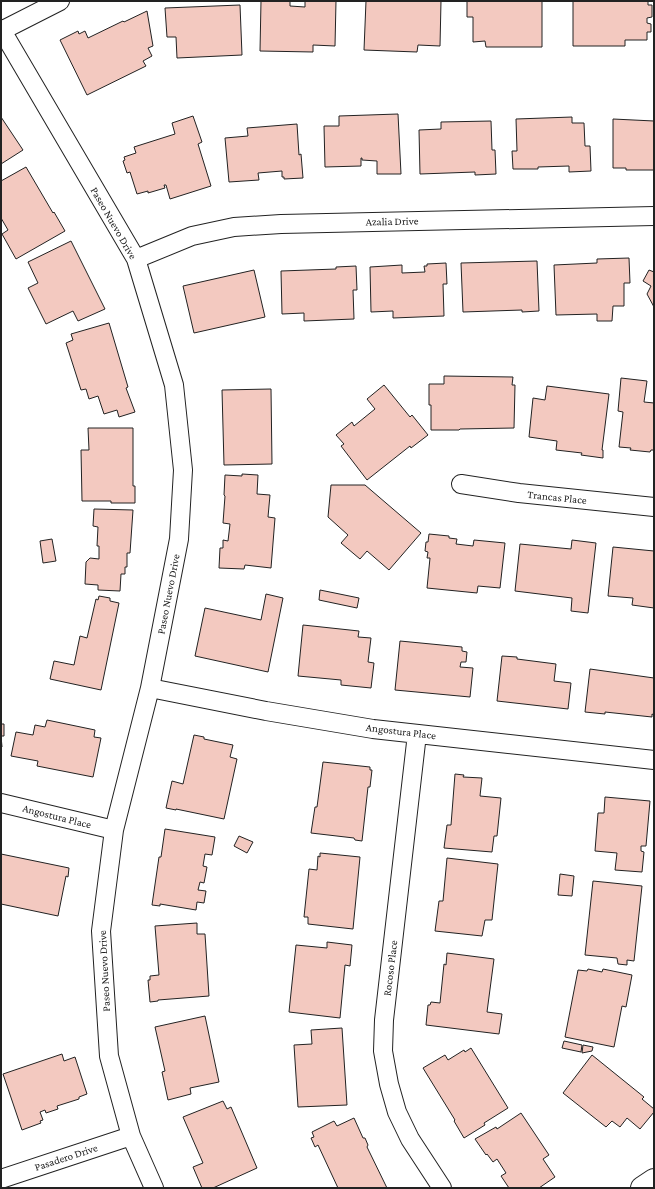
<svg xmlns="http://www.w3.org/2000/svg" width="655" height="1189" viewBox="0 0 655 1189" font-family="'Crimson Pro',serif">
	<style>
		.building { fill: #f3c9c0; stroke: #222 }
		.lines { fill: none; stroke-linecap: round; stroke-linejoin: round }
		.minor-casing { stroke: #222; stroke-width: 20 }
		.secondary-casing { stroke: #222; stroke-width: 24 }
		.minor { stroke: #fff; stroke-width: 18 }
		.secondary { stroke: #fff; stroke-width: 22 }
		.labels { text-anchor: middle; stroke-width: 3; stroke-linejoin: round; paint-order: stroke }
		.street-label { font-size: 11px; fill: #222; stroke: #fff }
	</style>
	<rect width="100%" height="100%" fill="#fff"/>
	<path class="building" d="M261,1H290V6L305,7V1H336L335,46L313,45V52L260,51Z
		M366,1H441L440,46L418,45L417,52L364,50Z
		M467,1H542V47H486L485,41L473,42V17H467Z
		M573,1H648V5H652V17L647,18V23L651,24V32H647V40H625V46H573Z
		M240,5L242,55L177,58L176,37H167L165,8Z
		M147,11L153,46L148,48L152,56L143,61L146,66L87,95L60,40L78,31L79,34L85,31L88,38L123,21L124,22Z
		M398,114L401,174H377V161L362,160V158H361V166L325,167L324,126H339V116Z
		M193,116L202,142L198,144L211,186L170,199L166,185H164L165,188L148,193V191L137,194L130,172L127,173L123,161L125,160L124,157L136,153L134,147L175,134L172,123Z
		M1,117L23,150L1,164Z
		M572,117V123H584L585,146H590L591,171L569,172V166L538,167V169H513L512,151H517L516,119Z
		M613,119L654,121V170H626V168H613Z
		M491,121L492,150H495L496,174L475,175V172L420,174L419,130L441,129V122Z
		M297,124L299,155L301,154L303,178L284,179V177H282V171L258,173L259,180L229,182L225,138L248,136L247,128Z
		M26,167L53,213L54,212L65,231L16,259L2,234L8,230L1,218V181Z
		M71,241L105,309L78,321L73,311L46,324L28,288L38,283L28,262Z
		M629,258L630,283H624V306H613L612,321H597V314L556,315L554,265L597,263V259Z
		M537,261L539,311L522,312V310L463,312L461,263Z
		M446,263L447,284H443L444,316L393,318V311L371,312L370,267L402,265V273L425,272L424,266H427V264Z
		M356,266L357,290H353L354,319L304,321V313L282,314L281,271L336,269V267Z
		M254,270L265,317L194,333L183,286Z
		M649,270L654,272V307L647,294L651,286L643,281Z
		M109,323L128,387L126,388L135,412L119,417L117,410L104,414L98,396L89,399L86,389L81,390L66,343L73,340L71,334Z
		M444,376L513,377L512,385H515L514,428L460,429L459,430H431V405H429V384H444Z
		M621,378L647,381L644,402L654,403V450H651L650,452L630,450L631,448L619,447L623,412L618,411Z
		M384,385L410,417L412,415L428,435L411,448L410,446L367,480L341,446L344,444L336,435L352,422L354,426L375,409L367,399Z
		M547,386L609,394L602,450H603V458L581,455L582,453L556,450L557,441L529,437L533,398L545,400Z
		M271,389L272,464L224,465L222,390Z
		M88,428H133V486H135V503H111V501H82L81,450H89Z
		M242,474L258,475L257,494L270,495L268,517L275,518L271,568L245,565L244,569L219,568L220,548H223V540L228,541L230,524L223,523L225,496L224,495L225,475L242,476Z
		M331,485H365L421,533L389,570L367,551L360,559L341,543L348,535L328,517Z
		M94,509L133,510L130,553H127V567H125V574H121L120,591L98,590V585L85,584L86,562L90,558L99,559V546H97L98,527L93,526Z
		M429,534L449,536V538L457,539L456,544L473,546L474,540L505,543L500,588L478,586L477,593L427,588L430,558H427L428,552L425,551L426,542H428Z
		M52,539L56,561L43,563L40,541Z
		M572,540L596,543L588,613L571,611L572,598L515,591L520,544L571,549Z
		M613,547L654,551V608L632,605L633,598L608,596Z
		M320,590L359,598L357,608L319,600Z
		M266,594L283,598L268,672L195,656L205,608L261,620Z
		M99,596L110,598V601L119,603L101,690L50,679L54,661L74,665L80,636L87,638L96,599L98,600Z
		M303,625L359,631L358,637L371,638L368,662L374,663L371,688L341,685V680L298,676Z
		M400,641L462,647V651L467,652L466,662H461L460,667L473,668L470,697L395,690Z
		M502,656L517,657V659L556,664L554,681L571,683L568,709L497,701Z
		M590,669L654,678V715L652,714V717L605,712V714L585,712Z
		M47,720L95,730L94,737L101,738L93,777L37,766L38,761L11,756L16,732L33,735L35,725L45,727Z
		M1,724H4V736H1L2,747H1Z
		M194,735L204,737V739L233,745L230,757L237,759L224,819L176,809V810L166,808L172,781L183,784Z
		M323,762L370,767V770H372L370,787H368L362,841L355,840L354,838L311,833L315,807H317Z
		M455,774L464,775L463,777L482,778L480,796L501,798L497,836H494L492,852L444,848L447,825H451Z
		M605,797L650,801L646,846H641V851L644,852L642,872L615,870L617,853L595,851L598,813H604Z
		M165,829L215,837L212,855L205,854L203,866L207,867L204,883L200,882L198,890L206,891L204,903L197,902L196,910L160,904V906L152,905L159,857H161Z
		M239,836L253,842L247,853L234,846Z
		M320,853L360,857L353,929L308,924V917H304L309,869L317,870L318,856L320,857Z
		M1,854L69,868L68,877L66,876L58,916L1,904Z
		M447,858L498,864L492,920H485L482,936L435,931L439,901H443Z
		M560,874L574,876L572,896L558,895Z
		M593,881L642,886L634,961L627,960V965L618,964L617,958L585,955Z
		M197,923V934H205L209,996L158,1000V1001L150,1002L148,980H150V976L159,975L155,926Z
		M327,942L352,945L350,966L345,965L340,1018L289,1012L296,945L327,948Z
		M447,953L494,959L487,1012L502,1014L499,1034L426,1025L428,1005H430L431,1002L440,1003L444,964L446,965Z
		M588,969L602,972L603,969L632,975L626,1007L622,1006L614,1047L565,1037L578,970L587,971Z
		M205,1016L219,1082L190,1088L191,1094L168,1100L162,1072L165,1071L155,1027Z
		M342,1028L347,1105L298,1107L294,1045L312,1044L311,1030Z
		M564,1041L582,1045L581,1052L562,1048Z
		M583,1045L593,1047L592,1051L582,1053Z
		M471,1048L508,1108L484,1123L485,1125L464,1138L454,1121L455,1120L423,1068L445,1055L448,1060L464,1050L465,1052Z
		M62,1054L64,1061L75,1057L87,1094L79,1097V1099L57,1106L58,1109L46,1113L45,1110L40,1112L43,1120L40,1121L41,1123L22,1130L3,1074Z
		M592,1055L644,1097L642,1099L654,1109V1112L640,1129L627,1118L620,1127L612,1121L606,1127L563,1093Z
		M223,1101L227,1109L231,1107L257,1168L213,1188H202L193,1167L203,1163L183,1117Z
		M521,1113L549,1155L543,1159L555,1177L539,1188H509L501,1176L506,1173L497,1159L493,1162L487,1154L486,1155L475,1139L496,1127L497,1129Z
		M354,1118L363,1138H365L368,1145L367,1147L387,1188H338L318,1145L315,1147L311,1138L314,1137L312,1132L334,1121L337,1126Z"/>
	<g class="lines">
		<g class="minor-casing">
			<path id="minor" d="M1,29L136,259L174,385L183,470L179,539L150,688L114,830L101,931L109,1056L131,1136L154,1188
				M1,31L60,1
				M136,259L192,236L234,227L281,224L654,216
				M461,484L519,493L654,507
				M150,688L266,711L373,729L654,760
				M417,734L384,1020L383,1051L389,1084L397,1112L410,1139L442,1188
				M1,803L114,830
				M1,1179L131,1136"/>
		</g>
		<g class="secondary-casing">
			<path id="secondary" d="M642,1188L654,1180"/>
		</g>
		<use href="#minor" class="minor"/>
		<use href="#secondary" class="secondary"/>
	</g>
	<g class="labels">
		<g class="street-label">
			<text transform="translate(392 221) rotate(-1)" y="4">Azalia Drive</text>
			<text transform="translate(114 223) rotate(60)" y="4">Paseo Nuevo Drive</text>
			<text transform="translate(557 497) rotate(6)" y="4">Trancas Place</text>
			<text transform="translate(168 594) rotate(-79)" y="4">Paseo Nuevo Drive</text>
			<text transform="translate(401 731) rotate(7)" y="4">Angostura Place</text>
			<text transform="translate(57 816) rotate(14)" y="4">Angostura Place</text>
			<text transform="translate(390 968) rotate(-83)" y="4">Rocoso Place</text>
			<text transform="translate(104 971) rotate(-93)" y="4">Paseo Nuevo Drive</text>
			<text transform="translate(66 1157) rotate(-18)" y="4">Pasadero Drive</text>
		</g>
	</g>
	<rect width="655" height="1189" fill="none" stroke="#222222" stroke-width="4"/>
</svg>
